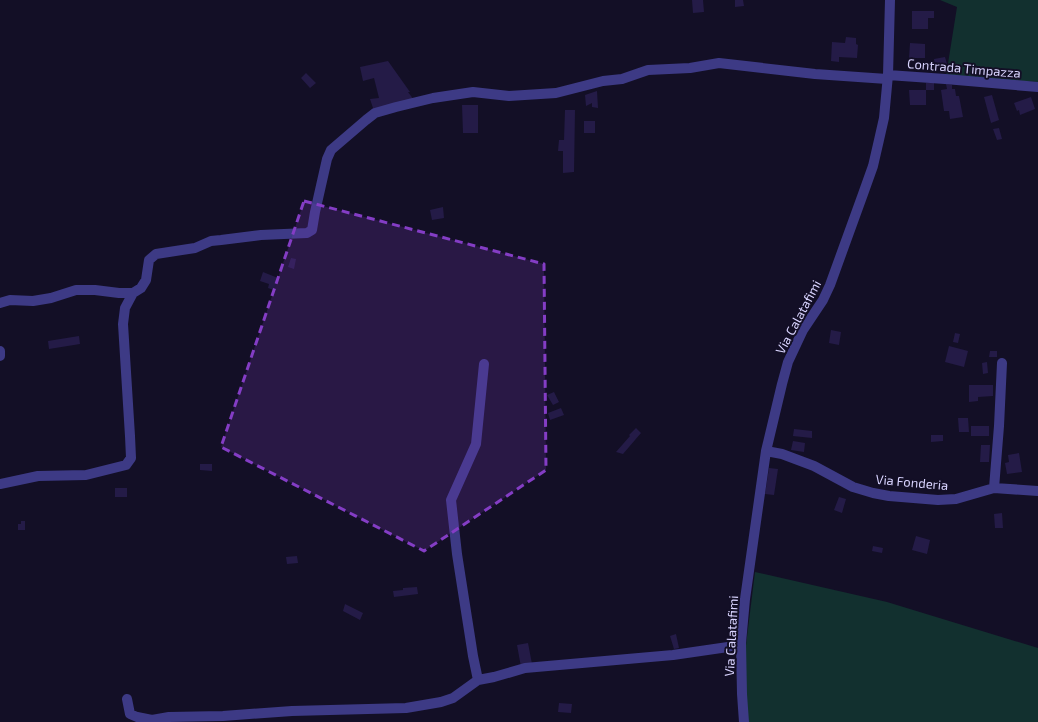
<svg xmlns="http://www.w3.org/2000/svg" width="1038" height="722" viewBox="0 0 1038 722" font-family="'Exo 2',sans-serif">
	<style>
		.green { fill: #12302f }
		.building { fill: #241b47 }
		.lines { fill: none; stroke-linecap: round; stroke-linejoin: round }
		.minor { stroke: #3d3a85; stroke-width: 10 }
		.marked { fill: #843dc5; fill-opacity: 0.2; stroke: #843dc5; stroke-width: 3; stroke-dasharray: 8 5; stroke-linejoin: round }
		.labels { text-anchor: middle; stroke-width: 4; stroke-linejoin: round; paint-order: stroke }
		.street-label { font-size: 13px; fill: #d9d4ff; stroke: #130f26 }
	</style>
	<rect width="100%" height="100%" fill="#130f26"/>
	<path class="green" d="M940,0H1038V82L946,76L957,7Z
		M755,572L887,602L1038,648V722H748L745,673L746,645Z"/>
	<path class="building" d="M692,0H703L704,12L693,13Z
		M735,0H743L744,6L735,7Z
		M912,11H934V18H928V29H912Z
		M846,37L856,38V44L858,45L857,58L839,57V62L831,61L832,42L845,43Z
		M910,43L925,44V58H909Z
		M945,57L947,64L935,66L934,59Z
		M388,61L410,92H408L414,100L374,111L370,99L379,98L374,78L363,81L360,67Z
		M306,73L316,83L310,88L301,78Z
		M926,83H934V90H926V105H910L909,90H926Z
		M946,84L952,85V89H955L956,96H959L963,117L950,119L949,111H944L941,90L947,89Z
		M597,91L598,108L592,107V103L586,106L585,95Z
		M992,95L999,120L991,123L984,97Z
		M1031,97L1035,109L1020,115L1019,110L1017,111L1014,103Z
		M462,105H478V133H463Z
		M565,110H575L574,172L563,173V151H558L559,140H564Z
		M584,121H595V133H584Z
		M999,128L1002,139L997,140L993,129Z
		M443,207L444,218L432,220L430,210Z
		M291,258L296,259L294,269L288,267Z
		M263,272L278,278L274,290L268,288L269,284L260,281Z
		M831,330L841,332L839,345L829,343Z
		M955,333L960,334L958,343L953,342Z
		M79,336L80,344L49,349L48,341Z
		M949,346L968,351L964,367L945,362Z
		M990,351H997V357H989Z
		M987,362L988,373L983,374L982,363Z
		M969,385H993V396L978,397V401L969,402Z
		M554,392L559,402L553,405L547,395Z
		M561,408L564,415L550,420L548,413Z
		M958,418H968L969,432H959Z
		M971,426H989V436H971Z
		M636,428L641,433L623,454L616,452L630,436L629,435Z
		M794,429L812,431V438L793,436Z
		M931,435H943V441L931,442Z
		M793,441L805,443L804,452L791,450Z
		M981,445H990L989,462H980Z
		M1019,453L1022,472L1007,474L1005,463L1009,462L1008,455Z
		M200,464H212V471L200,470Z
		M769,468L778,469L774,495L765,494Z
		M115,488H127V497H115Z
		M839,497L846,499L842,513L834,510Z
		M1002,513L1003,528H995L994,514Z
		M21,521H25V530H18V524H21Z
		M916,536L930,540L927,554L912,550Z
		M873,546L883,548L882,553L872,551Z
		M297,556L298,563L287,564L286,557Z
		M417,587L418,594L394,597L393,591L403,590V588Z
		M345,604L363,613L360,620L343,611Z
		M676,634L679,648L674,649L670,636Z
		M528,643L532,664L521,667L517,645Z
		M559,703L572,704L571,713L558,712Z"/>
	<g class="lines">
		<path class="minor" d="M888,75L945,79L1038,87
			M0,303L10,300L33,301L51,298L76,290H95L119,293H133L141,288L146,280L149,260L156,254L195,248L211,241L221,240L261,235L307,233L312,230L315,212L327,159L331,150L366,120L375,113L396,107L433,98L473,92L509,96L556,93L603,81L622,79L648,70L690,68L719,63L815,74L887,79
			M0,351V356
			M766,451L782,454L814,466L853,487L873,493L889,496L938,500L956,499L994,488L1038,491
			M0,484L38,476L86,475L126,465L131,458L130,436L123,324L125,308L133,293
			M994,488L999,426L1002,363
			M478,680L473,656L457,554L451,500L476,444L484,364
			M127,699L130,714L137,717L152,720L169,717L223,716L292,711L406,708L441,702L453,698L478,680L494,677L525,668L673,655L728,647L741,643
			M744,722L742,694L741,643L745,599L766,451L782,384L788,362L803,330L823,300L830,285L863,194L873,166L879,140L884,118L888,75L890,0"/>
	</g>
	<path class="marked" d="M304,201L544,264L546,470L424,551L221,447Z"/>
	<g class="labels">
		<g class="street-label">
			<text transform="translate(964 68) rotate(5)" y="5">Contrada Timpazza</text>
			<text transform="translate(798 317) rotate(-62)" y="5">Via Calatafimi</text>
			<text transform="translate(912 482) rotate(5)" y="5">Via Fonderia</text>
			<text transform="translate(731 636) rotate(-87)" y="5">Via Calatafimi</text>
		</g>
	</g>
</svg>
